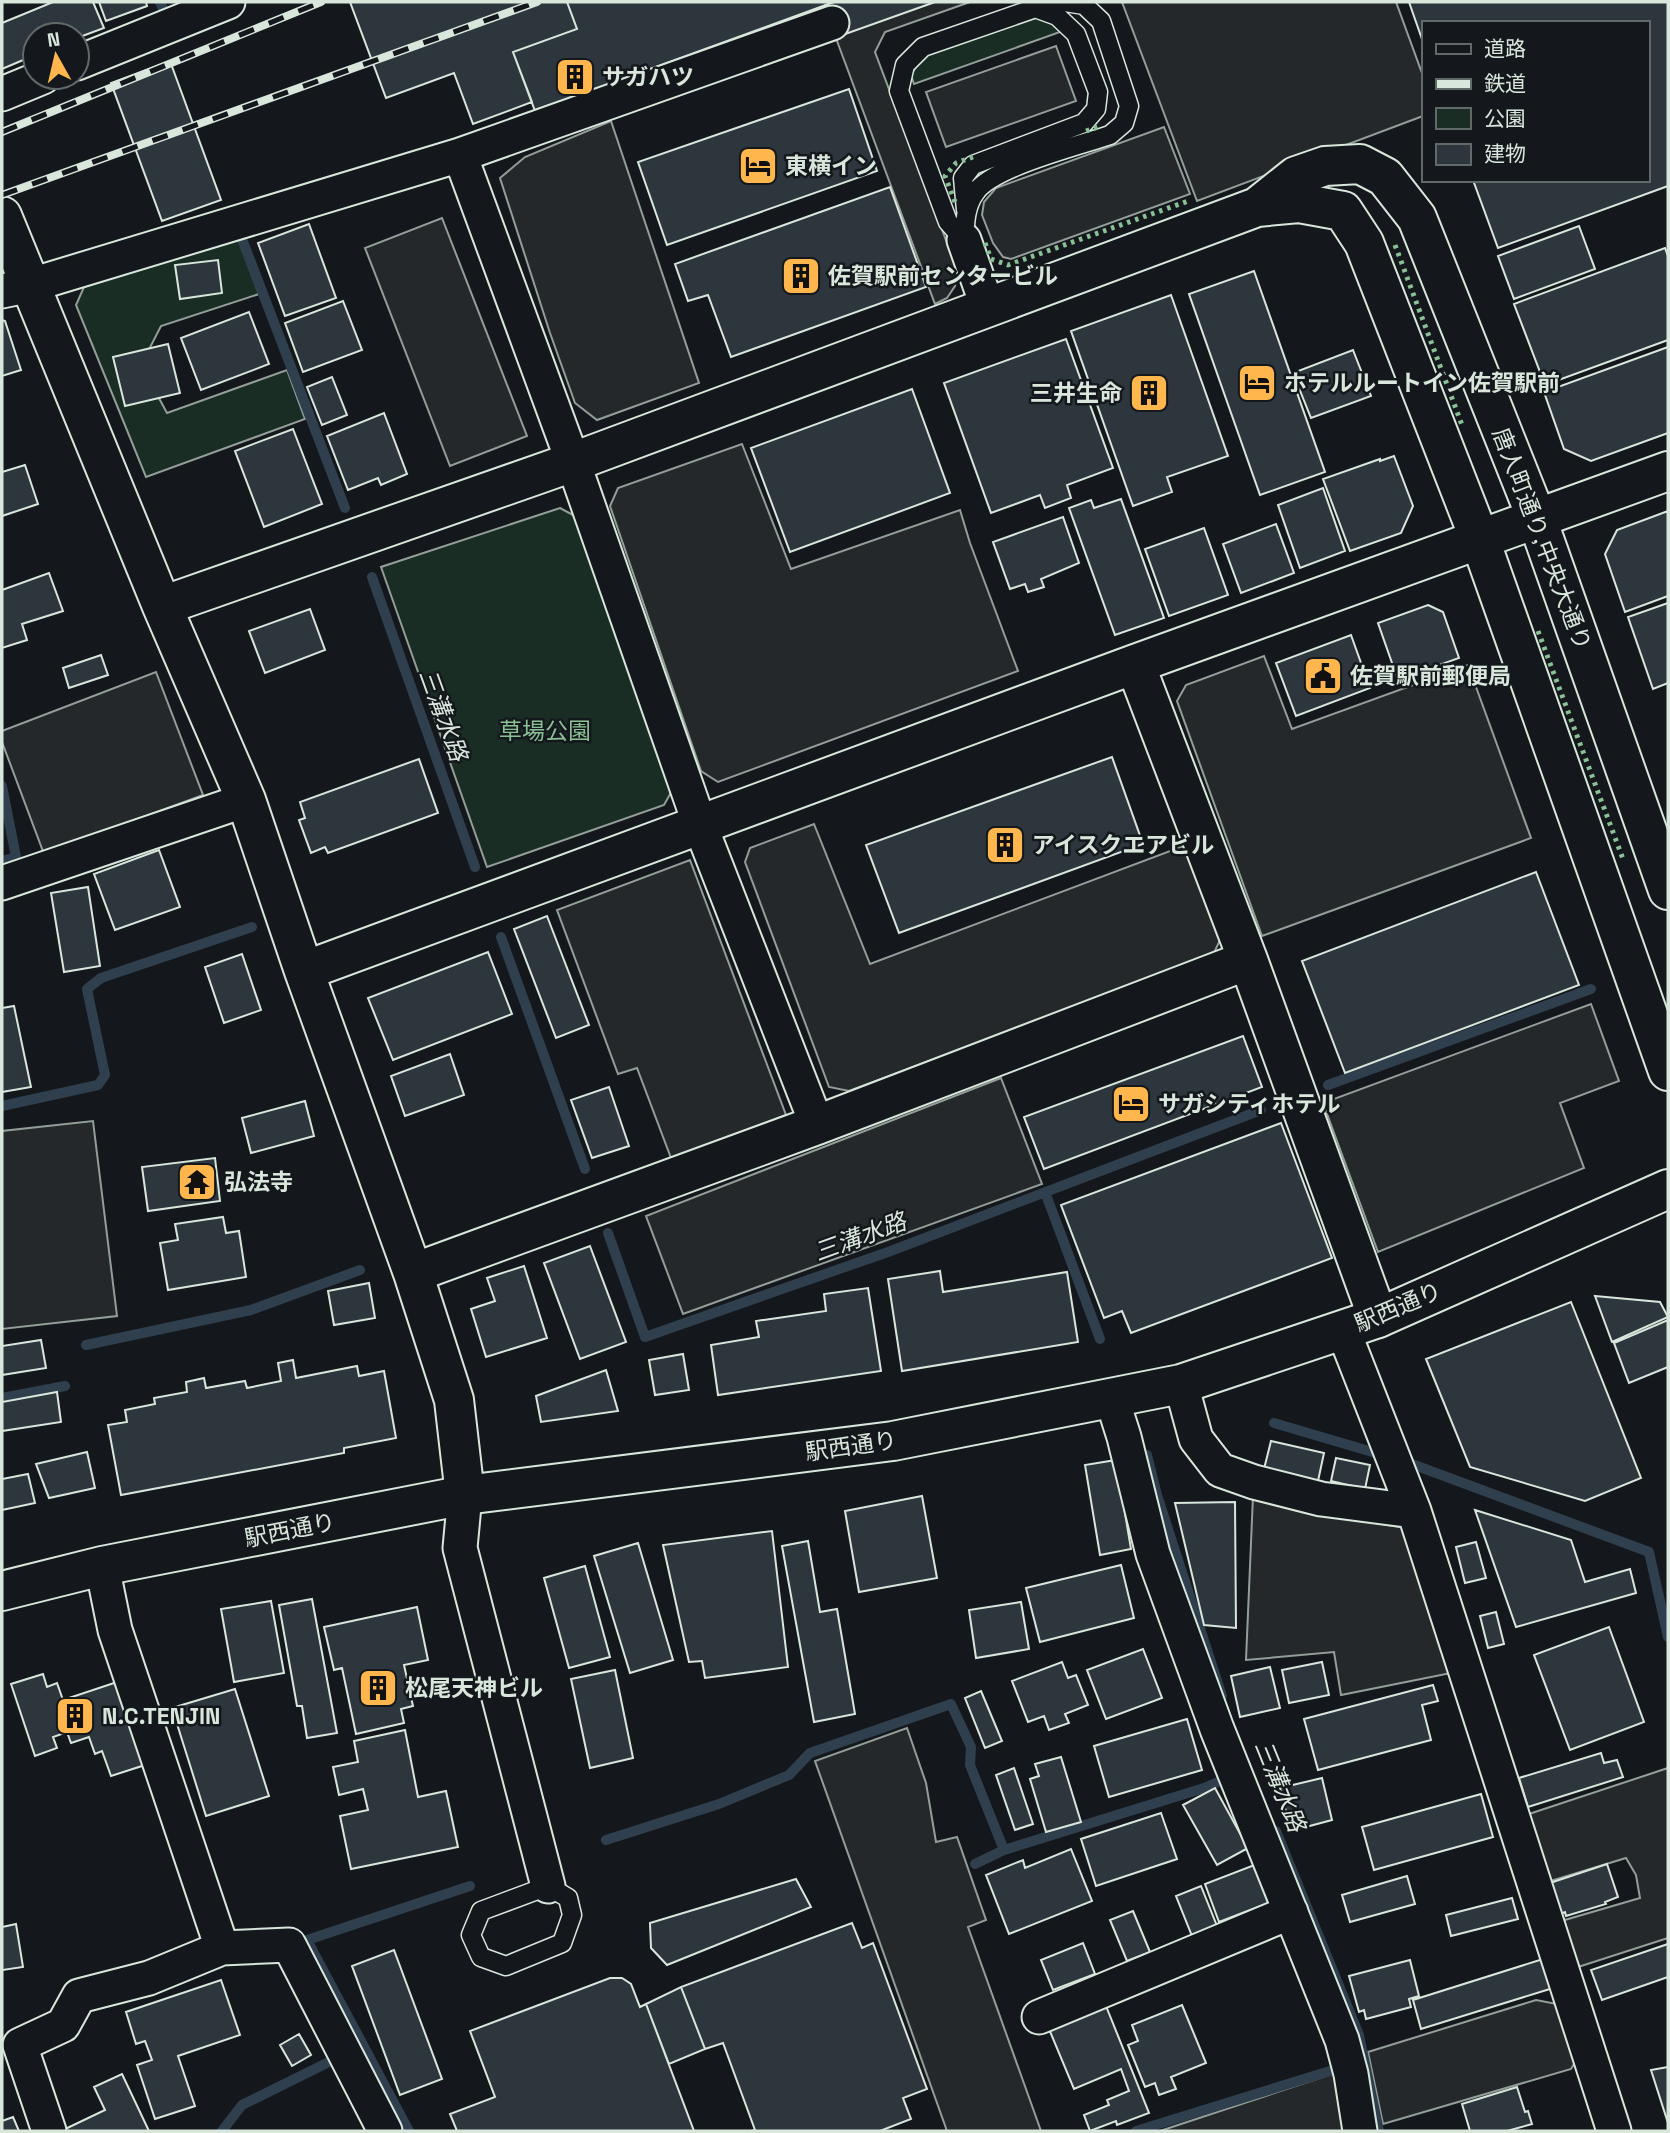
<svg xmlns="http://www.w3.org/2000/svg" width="1670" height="2133" viewBox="0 0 1670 2133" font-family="'Space Grotesk','Noto Sans JP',sans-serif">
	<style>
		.green { fill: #1a2d24; stroke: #939e99; stroke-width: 2 }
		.parking { fill: #24282b; stroke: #939e99; stroke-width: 2 }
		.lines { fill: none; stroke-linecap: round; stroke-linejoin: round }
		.stream { stroke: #2f3f4d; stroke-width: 10 }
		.building { fill: #2c363c; stroke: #d8e6dc; stroke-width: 2 }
		.service-casing { stroke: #d8e6dc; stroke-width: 21 }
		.minor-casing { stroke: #d8e6dc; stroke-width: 37 }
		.tertiary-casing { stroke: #d8e6dc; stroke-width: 42 }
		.secondary-casing { stroke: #d8e6dc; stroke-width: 42 }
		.service { stroke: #14181c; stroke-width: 18 }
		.minor { stroke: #14181c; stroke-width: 33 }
		.tertiary { stroke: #14181c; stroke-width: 38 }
		.secondary { stroke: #14181c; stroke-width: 38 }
		.rail-casing { stroke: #d8e6dc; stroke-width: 8 }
		.rail { stroke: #14181c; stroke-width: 5; stroke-dasharray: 16; stroke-linecap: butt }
		.hedge { stroke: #8ac095; stroke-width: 5; stroke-dasharray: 3.5 5; stroke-linecap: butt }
		.labels { text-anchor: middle; stroke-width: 5; stroke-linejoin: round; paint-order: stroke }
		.poi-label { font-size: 23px; font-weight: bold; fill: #d8e6dc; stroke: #14181c; text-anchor: start }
		.street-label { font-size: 23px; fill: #d8e6dc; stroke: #14181c }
		.park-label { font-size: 23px; fill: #8ac095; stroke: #14181c }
		.water-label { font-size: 24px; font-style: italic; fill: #d8e6dc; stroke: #14181c }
	</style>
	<rect width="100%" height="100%" fill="#14181c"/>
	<path class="green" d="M1037,17L1056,22L1060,32L914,84L911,75L922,57Z
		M238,238L259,294L161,326L141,365L167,413L287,370L305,419L146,477L76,305L84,287Z
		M560,508L575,516L673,789L664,805L487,867L381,567Z"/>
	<path class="parking" d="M834,2H970L885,32L875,52L958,272L955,286L947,298L935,304L837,41L825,5Z
		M1122,2H1396L1423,76V116L1197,201Z
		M1056,46L1076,101L946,147L926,92Z
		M611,121L699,383L597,420L575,403L550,333L500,178L525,157Z
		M1164,127L1190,194L1011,259L1003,257L993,243L982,215L984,202L996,188Z
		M442,218L527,436L450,466L365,248Z
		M742,444L791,569L960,510L970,543L1018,671L718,782L701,771L610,506L618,488Z
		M1264,656L1292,729L1468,665L1531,838L1262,936L1177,701L1186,685Z
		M156,672L203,795L44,854L2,742V731Z
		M814,824L870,964L1186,845L1221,938L1213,955L849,1091L829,1087L745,862L750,848Z
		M690,860L786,1115L671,1158L637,1068L618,1074L557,910Z
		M1591,1004L1619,1081L1560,1103L1584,1168L1378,1252L1323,1103Z
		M1001,1078L1042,1184L683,1314L646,1216Z
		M93,1121L117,1316L2,1329V1131Z
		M1253,1496L1313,1513L1406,1528L1451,1673L1341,1695L1334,1652L1246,1660Z
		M907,1728L926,1783L936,1842L957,1837L986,1920L968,1927L1041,2131H947L815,1761Z
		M1668,1768V1938L1575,1968L1558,1922L1640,1898L1636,1875L1626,1858L1544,1883L1523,1816Z
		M1536,2000L1562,2005L1577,2059L1571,2069L1383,2124L1368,2052Z
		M1338,2072L1347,2131H1160Z"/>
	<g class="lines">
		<path class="stream" d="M160,2L163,9
			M242,239L345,508
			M372,577L475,867
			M2,786L16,857L2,861
			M501,937L585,1169
			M1328,1085L1591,989
			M2,1106L98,1085L105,1075L87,989L101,978L252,927
			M1045,1192L1100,1339
			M608,1233L645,1337L888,1252L1261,1110
			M86,1345L251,1310L360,1270
			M2,1398L65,1386
			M1274,1423L1386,1456
			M1147,1455L1157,1495L1222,1696
			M1401,1460L1649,1552L1668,1637
			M1276,1831L1359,2035L1379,2131
			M606,1840L719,1804L789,1775L810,1753L951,1704L971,1747L970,1765L1004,1850L1204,1788L1232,1776
			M975,1864L1004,1850
			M222,2131L242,2105L341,2056
			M409,2131L307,1940L470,1886
			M1136,2131L1346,2066"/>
	</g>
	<path class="building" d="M53,2H93L104,28L77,38V35H35V55L2,69V23Z
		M99,2H146L147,6L106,21Z
		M350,2H567L577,29L513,52L532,102L473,124L454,73L386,98Z
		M567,2H834L535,111L513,52L577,29Z
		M834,2H935L837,37L825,5Z
		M1409,2H1668V186L1498,248L1473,180H1647V23H1423V42Z
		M170,61L221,200L162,221L111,83Z
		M849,89L877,171L667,245L638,162Z
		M890,187L926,287L731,357L708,295L688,301L675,264Z
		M309,224L336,298L285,316L258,243Z
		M1579,226L1595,269L1514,299L1498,256Z
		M1665,248L1668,256V340L1545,385L1514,304Z
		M218,260L222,293L180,299L175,265Z
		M1254,271L1325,472L1260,495L1189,294Z
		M1171,295L1228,456L1167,477L1172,492L1133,506L1071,331Z
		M343,301L362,350L303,372L285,323Z
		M249,312L269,364L201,390L181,338Z
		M2,320L5,321L21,370L2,376Z
		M1066,339L1113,468L1067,485L1071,498L1045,508L1040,495L991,513L944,383Z
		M168,344L180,393L125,406L113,357Z
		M1668,347V433L1591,461L1564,449L1544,392Z
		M1353,350L1371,396L1311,418L1293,373Z
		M332,377L347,415L322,425L307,387Z
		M912,389L950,493L790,552L751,448Z
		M384,413L407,474L381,485L378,478L348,490L327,436Z
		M293,429L322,504L264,527L235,451Z
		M1394,456L1413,506L1401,533L1350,551L1323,479L1380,459V461Z
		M25,465L38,504L2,516V472Z
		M1323,488L1345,551L1300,568L1278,505Z
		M1121,499L1164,618L1115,635L1069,508L1091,500L1094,508Z
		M1668,511V596L1625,612L1605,554L1617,530Z
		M1063,517L1079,563L1041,579L1044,587L1028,592L1025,584L1010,589L993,542Z
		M1276,524L1294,573L1241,593L1223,544Z
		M1204,528L1228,595L1169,616L1145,549Z
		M49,573L63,611L22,624L27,640L2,648V590Z
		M1668,603V683L1653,689L1628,617Z
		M1428,605L1443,612L1459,658L1398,680L1378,623Z
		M310,609L325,650L265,673L249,631Z
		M1351,635L1370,688L1296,716L1276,663Z
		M101,655L108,675L69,688L63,668Z
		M1112,757L1143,844L899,933L866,845Z
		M419,759L438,813L328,853L325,847L311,853L299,820L305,818L300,802Z
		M159,850L180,907L115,930L94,874Z
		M1536,872L1579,985L1345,1073L1302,961Z
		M88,887L100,966L64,972L51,893Z
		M547,916L589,1025L556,1038L514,929Z
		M488,952L512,1014L393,1060L368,998Z
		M242,954L261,1010L224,1023L205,967Z
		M14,1006L31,1087L2,1092V1008Z
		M1243,1036L1262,1087L1044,1169L1024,1117Z
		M450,1054L464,1095L405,1116L391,1076Z
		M609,1087L629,1146L592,1158L571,1100Z
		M305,1101L314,1136L251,1153L242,1118Z
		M1281,1123L1332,1258L1131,1333L1122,1311L1104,1318L1061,1205Z
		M215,1158L220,1201L148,1211L142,1167Z
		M223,1217L226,1233L239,1231L246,1277L168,1290L160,1243L178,1240L175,1224Z
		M590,1246L626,1342L580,1359L544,1263Z
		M524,1266L547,1338L486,1357L471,1309L495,1301L487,1278Z
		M940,1271L943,1292L1067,1272L1078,1342L902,1371L888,1279Z
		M369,1283L375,1318L334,1325L328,1291Z
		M868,1288L881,1371L718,1395L711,1345L759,1337L756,1321L826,1311L824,1294Z
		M1595,1296L1660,1302L1668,1317L1612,1342Z
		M1571,1302L1641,1478L1585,1501L1470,1467L1426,1359Z
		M1668,1320V1367L1629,1383L1614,1343Z
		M41,1340L46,1368L2,1375V1346Z
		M683,1354L689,1390L655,1395L649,1360Z
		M293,1360L296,1378L357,1366L359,1376L384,1371L396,1438L344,1448V1453L121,1495L108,1425L127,1422L125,1410L155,1404L154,1398L187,1392L186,1382L204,1378L206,1388L245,1381L247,1388L281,1381L278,1363Z
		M606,1370L618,1411L541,1422L536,1396Z
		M57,1392L61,1422L2,1431V1402Z
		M1271,1441L1324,1453L1318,1481L1264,1469Z
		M87,1452L95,1488L49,1498L36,1464Z
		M1336,1458L1370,1465L1365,1489L1331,1481Z
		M1116,1460L1131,1549L1100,1555L1085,1465Z
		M28,1474L35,1503L2,1510V1479Z
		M922,1496L937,1578L859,1592L845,1511Z
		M1235,1502L1236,1628L1204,1625L1175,1503Z
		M1475,1510L1571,1540L1585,1582L1630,1569L1636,1593L1516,1627Z
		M772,1531L788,1667L705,1678L702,1661L689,1662L663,1545Z
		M808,1541L820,1612L837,1609L855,1714L814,1722L782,1546Z
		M1476,1542L1486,1578L1465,1583L1456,1547Z
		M638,1543L673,1660L630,1673L594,1556Z
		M1121,1565L1134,1618L1040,1642L1026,1588Z
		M585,1566L610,1657L569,1668L544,1578Z
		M312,1599L337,1733L307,1738L302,1706H297L279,1605Z
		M271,1601L284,1673L234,1682L221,1609Z
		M1021,1602L1029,1649L976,1658L969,1610Z
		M417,1607L428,1660L404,1665L413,1706L401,1709L404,1723L356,1734L342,1668L334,1670L324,1627Z
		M1496,1612L1504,1644L1488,1648L1480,1616Z
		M1609,1627L1644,1722L1570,1750L1534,1655Z
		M1143,1649L1162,1698L1106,1719L1087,1670Z
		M1062,1662L1068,1678L1076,1675L1088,1705L1065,1714L1069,1723L1049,1730L1044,1716L1028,1722L1012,1681Z
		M1322,1662L1329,1695L1289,1703L1282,1670Z
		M1270,1667L1280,1708L1240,1717L1231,1676Z
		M615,1670L633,1758L590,1768L571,1679Z
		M43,1674L47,1687L57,1683L63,1700L117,1682L145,1765L111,1776L102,1751L95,1754L89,1737L71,1743L67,1732L53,1737L57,1748L35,1756L11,1684Z
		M1433,1685L1438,1701L1422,1705L1431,1740L1318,1770L1304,1719Z
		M235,1689L269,1796L206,1816L172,1708Z
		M981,1691L1002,1741L985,1748L965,1698Z
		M1187,1719L1202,1770L1109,1797L1094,1746Z
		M405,1730L418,1797L446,1791L458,1847L351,1869L340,1816L368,1810L363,1789L339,1795L333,1767L358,1762L354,1741Z
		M1601,1753L1604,1763L1617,1760L1623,1777L1528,1807L1519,1778Z
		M1061,1757L1081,1822L1046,1832L1030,1779L1039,1776L1035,1764Z
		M1014,1768L1033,1824L1015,1830L996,1775Z
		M1322,1778L1332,1820L1291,1831L1280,1788Z
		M1215,1788L1248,1848L1217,1865L1183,1805Z
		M1481,1794L1493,1837L1374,1870L1362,1827Z
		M1161,1813L1177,1859L1096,1886L1081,1839Z
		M1071,1849L1092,1901L1009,1934L986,1875L1023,1860L1025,1868Z
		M1257,1864L1271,1902L1219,1922L1205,1884Z
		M1607,1864L1618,1897L1605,1902L1606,1904L1566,1916L1565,1912L1560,1914L1550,1883Z
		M1407,1876L1415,1904L1350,1922L1342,1895Z
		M796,1879L811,1907L667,1965L651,1948L650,1923Z
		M1201,1886L1217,1926L1192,1936L1176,1896Z
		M1512,1898L1518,1919L1451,1936L1446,1915Z
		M1133,1911L1150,1952L1127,1961L1110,1920Z
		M852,1923L862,1948L873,1943L927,2089L903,2098L911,2119L880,2131H751L755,2130L723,2043L705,2049L681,1987Z
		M16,1924L23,1967L2,1970V1977V1927Z
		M1083,1943L1095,1974L1053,1990L1041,1960Z
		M1668,1944V1977L1602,2000L1591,1970Z
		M394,1950L442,2079L400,2095L352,1966Z
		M1543,1959L1553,1988L1421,2029L1413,2000Z
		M1410,1960L1419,1996L1409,1999L1411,2007L1366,2019L1364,2010L1359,2012L1349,1976Z
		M610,1978H622L631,1984L640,2007L646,2004L694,2131H457L450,2114L495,2097L470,2031Z
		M221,1980L240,2035L178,2056L195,2106L155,2119L137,2065L152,2060L145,2041L136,2044L126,2012Z
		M681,1987L705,2049L669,2064L646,2004Z
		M1182,2005L1206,2063L1171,2077L1176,2089L1159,2095L1155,2083L1145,2087L1128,2045L1138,2041L1132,2025Z
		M1106,2006L1149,2113L1117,2125L1116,2121L1090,2131L1084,2115L1109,2105L1107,2100L1129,2091L1121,2069L1074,2089L1049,2029Z
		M299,2034L311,2055L292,2066L280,2045Z
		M1668,2067V2123L1651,2070Z
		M122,2074L149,2131H61L105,2110L94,2087Z
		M1517,2087L1525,2112L1528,2111L1532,2124L1507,2131H1470L1462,2104Z
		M13,2117L19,2131H2V2121Z"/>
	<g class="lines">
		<g class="service-casing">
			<path id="service" d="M966,210L963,178L973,165L1084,123L1096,109L1098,92L1076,34L1057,16L1035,8
				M964,240C965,224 965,207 975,193C992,167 1078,146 1110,135L1124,123L1129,106L1101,21L1084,5L1065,2
				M964,240L948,222L899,91L905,65L923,47L1053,2
				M548,1886L568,1898L572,1915L562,1943L506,1966L481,1957L471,1935L481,1911Z"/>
		</g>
		<g class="minor-casing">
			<path id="minor" d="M77,63L228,2
				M2,94L43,77
				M460,155L573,462L700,825L817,1125
				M964,240L988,308
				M2,291L31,285L460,155L832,23
				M2,883L246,800
				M1343,1330L1414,1511L1614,2131
				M1181,1384L1196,1439L1220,1470L1254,1482L1321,1499L1414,1511
				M1112,1399L1124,1437L1153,1554L1217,1729L1342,2040L1351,2074L1360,2131
				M465,1495L460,1548L548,1886
				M102,1566L115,1630L222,1948L289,1945L385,2131
				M1039,2017L1291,1912
				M49,2131L20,2045L63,2025L79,1996L149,1978L222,1948"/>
		</g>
		<g class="tertiary-casing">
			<path id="tertiary" d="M1257,207L1296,176L1325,166L1360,164L1385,177L1417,218L1537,519L1668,890
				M2,216L162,606L246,800L304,971L413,1273L454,1400L465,1495
				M162,606L573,462L1257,207L1299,203L1343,211L1364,243L1480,540L1668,1071
				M1135,664L1248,960L1378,1318
				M304,971L1135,664L1668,471
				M413,1273L817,1125L1248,960"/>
		</g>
		<g class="secondary-casing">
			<path id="secondary" d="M2,1591L102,1566L465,1495L893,1441L1181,1384L1378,1318L1668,1189"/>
		</g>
		<use href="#service" class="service"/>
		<use href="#minor" class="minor"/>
		<use href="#tertiary" class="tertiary"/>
		<use href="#secondary" class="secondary"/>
		<g class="rail-casing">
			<path id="rail" d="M2,132L321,2
				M2,195L537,2"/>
		</g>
		<use href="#rail" class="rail"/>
		<path class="hedge" d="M1086,131L1098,127
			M955,202L945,176L956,163L973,157
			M985,243L991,259L1008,265L1191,200
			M1395,245L1462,425
			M1538,631L1623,859"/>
	</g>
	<defs>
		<g id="building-square" transform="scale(2.0125)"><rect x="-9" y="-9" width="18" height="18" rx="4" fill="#ffb74d" stroke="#14181c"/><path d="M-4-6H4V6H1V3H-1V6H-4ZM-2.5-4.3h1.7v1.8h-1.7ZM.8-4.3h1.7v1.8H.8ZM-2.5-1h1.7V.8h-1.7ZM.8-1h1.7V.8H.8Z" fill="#111"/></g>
		<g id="hotel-square" transform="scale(2.0125)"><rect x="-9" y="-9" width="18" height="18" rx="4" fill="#ffb74d" stroke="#14181c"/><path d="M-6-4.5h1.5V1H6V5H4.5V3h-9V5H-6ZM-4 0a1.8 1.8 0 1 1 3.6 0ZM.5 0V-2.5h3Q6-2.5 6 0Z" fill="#111"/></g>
		<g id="civic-square" transform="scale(2.0125)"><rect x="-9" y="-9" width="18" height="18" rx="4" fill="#ffb74d" stroke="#14181c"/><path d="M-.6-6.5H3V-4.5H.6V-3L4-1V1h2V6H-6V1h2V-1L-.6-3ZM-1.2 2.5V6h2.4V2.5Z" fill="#111"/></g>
		<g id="temple-square" transform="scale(2.0125)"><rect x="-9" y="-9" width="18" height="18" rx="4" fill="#ffb74d" stroke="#14181c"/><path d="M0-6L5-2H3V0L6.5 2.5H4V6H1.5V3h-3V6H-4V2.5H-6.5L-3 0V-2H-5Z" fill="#111"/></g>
	</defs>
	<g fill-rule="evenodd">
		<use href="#building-square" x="575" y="77"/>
		<use href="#hotel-square" x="758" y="166"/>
		<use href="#building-square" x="801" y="276"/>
		<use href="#hotel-square" x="1257" y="383"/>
		<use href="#building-square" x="1149" y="393"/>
		<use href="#civic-square" x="1323" y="676"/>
		<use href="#building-square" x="1005" y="845"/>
		<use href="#hotel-square" x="1131" y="1104"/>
		<use href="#temple-square" x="197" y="1182"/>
		<use href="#building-square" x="378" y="1688"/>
		<use href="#building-square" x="75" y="1716"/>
	</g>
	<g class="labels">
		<g class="poi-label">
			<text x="602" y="85">サガハツ</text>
			<text x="785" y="174">東横イン</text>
			<text x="828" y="284">佐賀駅前センタービル</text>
			<text x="1284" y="391">ホテルルートイン佐賀駅前</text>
			<text x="1122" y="401" text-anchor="end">三井生命</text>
			<text x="1350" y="684">佐賀駅前郵便局</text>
			<text x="1032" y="853">アイスクエアビル</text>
			<text x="1158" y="1112">サガシティホテル</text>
			<text x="224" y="1190">弘法寺</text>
			<text x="405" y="1696">松尾天神ビル</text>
			<text x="102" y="1724">N.C.TENJIN</text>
		</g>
		<g class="street-label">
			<text transform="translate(1542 539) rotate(69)" y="8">唐人町通り,中央大通り</text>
			<text transform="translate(1398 1307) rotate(-23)" y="8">駅西通り</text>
			<text transform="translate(851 1446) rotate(-8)" y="8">駅西通り</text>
			<text transform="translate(290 1530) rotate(-11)" y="8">駅西通り</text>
		</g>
		<g class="park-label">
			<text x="545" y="739">草場公園</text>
		</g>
		<g class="water-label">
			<text transform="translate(443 715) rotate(70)" y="8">三溝水路</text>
			<text transform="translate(860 1237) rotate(-20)" y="8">三溝水路</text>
			<text transform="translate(1280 1786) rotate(68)" y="8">三溝水路</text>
		</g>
	</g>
	<rect width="1670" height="2133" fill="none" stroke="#d8e6dc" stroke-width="7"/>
	<rect x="1422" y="21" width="228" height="161" fill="#14181c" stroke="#626a69" stroke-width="2"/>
	<rect x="1436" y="44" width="35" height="10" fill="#14181c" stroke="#626a69" stroke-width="2"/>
	<text x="1484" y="56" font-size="21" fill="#d8e6dc">道路</text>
	<rect x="1436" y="79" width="35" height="10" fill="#d8e6dc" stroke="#626a69" stroke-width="2"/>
	<text x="1484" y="91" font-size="21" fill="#d8e6dc">鉄道</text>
	<rect x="1436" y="108" width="35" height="21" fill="#1a2d24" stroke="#626a69" stroke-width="2"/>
	<text x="1484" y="126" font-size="21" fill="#d8e6dc">公園</text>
	<rect x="1436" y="144" width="35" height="21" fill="#2c363c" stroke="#626a69" stroke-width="2"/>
	<text x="1484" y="161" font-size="21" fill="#d8e6dc">建物</text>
	<g transform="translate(56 56) rotate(352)"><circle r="33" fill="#14181c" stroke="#626a69" stroke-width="2"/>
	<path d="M0-5L12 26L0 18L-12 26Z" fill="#ffb74d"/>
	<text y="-10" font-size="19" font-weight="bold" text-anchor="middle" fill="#d8e6dc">N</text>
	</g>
</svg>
